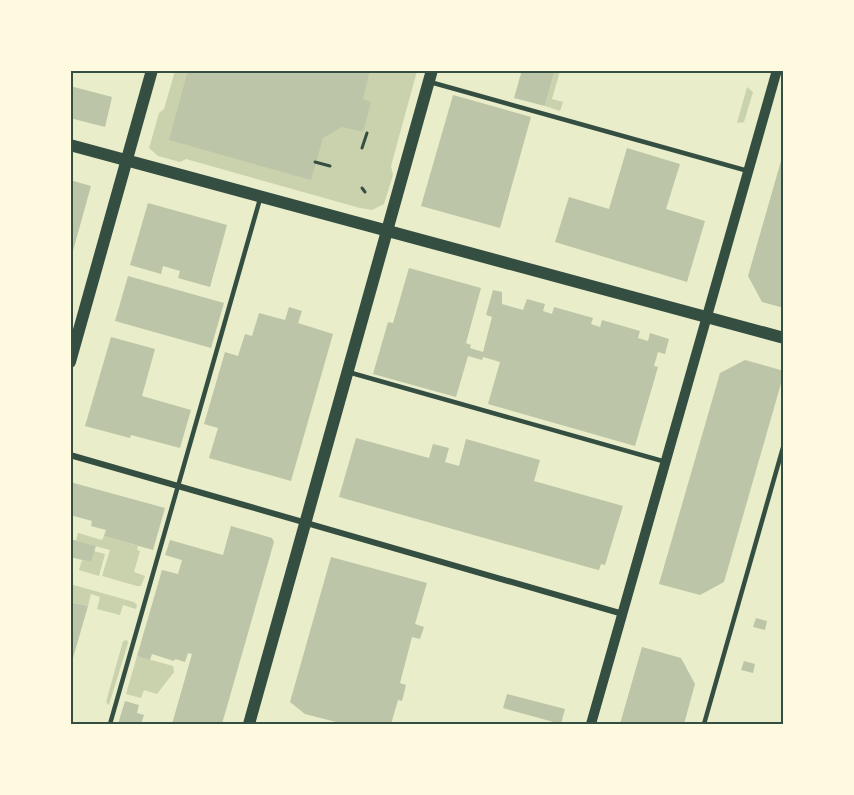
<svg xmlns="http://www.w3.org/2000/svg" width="854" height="795" viewBox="0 0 854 795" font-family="'Nunito Sans',sans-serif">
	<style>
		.green { fill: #cad2ad }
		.building { fill: #bcc5a7 }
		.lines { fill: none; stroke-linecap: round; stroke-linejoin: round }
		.path { stroke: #344e41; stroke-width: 3 }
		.service { stroke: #344e41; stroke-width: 4.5 }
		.minor { stroke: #344e41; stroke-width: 6 }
		.tertiary { stroke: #344e41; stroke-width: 10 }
		.secondary { stroke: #344e41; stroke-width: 12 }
		.neatline { fill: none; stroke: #344e41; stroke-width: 2 }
	</style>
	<rect width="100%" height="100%" fill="#e9edc9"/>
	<path class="green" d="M175,71H417L391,166L393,175L384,204L372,210L360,208L186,159L180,162L158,156L149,148L150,145L159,113L164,109Z
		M555,71H560L552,99L563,102L560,111L545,106Z
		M747,87L753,92L744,122L737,123Z
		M78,533L102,540L104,536L138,546L137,550L140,551L134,572L145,576L141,586H137L102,576L110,550L76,541Z
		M94,551L105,554L99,576L79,570L82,560L91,562Z
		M70,584L134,602L137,605L136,609L123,605L120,615L97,609L100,597L91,594L88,606L71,602Z
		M127,640L128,643L109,705L106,702L123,641Z
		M137,656L173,666L174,672L157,694L144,690L141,698L126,694Z"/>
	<path class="building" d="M188,70H370L363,99L371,102L363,132L342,127L323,138L311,180L169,140Z
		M522,70H555L545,106L514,98Z
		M70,86L112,97L105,127L70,118Z
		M453,95L531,117L500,228L421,206Z
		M627,148L680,164L666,209L705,221L687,282L555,242L569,197L609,209Z
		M784,159V308L762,302L748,276L781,161Z
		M70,180L91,186L71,258H70Z
		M148,203L227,225L210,287L178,278L180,271L163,266L161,274L130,265Z
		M409,268L481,288L466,343L471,345L470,348L483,352L492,317L486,315L493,290L502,292V304L523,310L527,299L545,304L543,311L552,314L554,307L593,318L591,324L600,327L602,320L640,331L638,338L648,341L650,333L669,339L665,354L658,352L654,366L658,367L635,446L488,404L500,362L483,357L482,360L468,356L456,397L373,374L388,322L393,323Z
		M128,276L224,303L211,348L115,321Z
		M289,307L302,311L298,323L333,334L291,481L209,458L218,428L204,424L225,352L238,356L245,334L252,336L259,313L285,320Z
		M111,337L155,349L142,396L191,410L180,448L131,435L130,438L85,426Z
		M745,360L784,371V373L724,582L700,595L659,584L720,373Z
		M356,438L429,458L433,444L449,448L445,462L459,466L466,439L540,460L534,481L623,506L605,565L601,564L599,570L591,568L339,497Z
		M70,482L165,508L153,550L104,536L106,530L91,526L92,521L70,515Z
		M231,526L272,538L274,542L222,724H172L192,654L188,653L185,662L175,659L174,661L152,654L150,660L137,656L162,570L178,574L182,560L165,555L170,540L223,555Z
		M70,539L96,546L91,562L70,557Z
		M331,557L427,583L415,624L424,627L420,639L412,637L400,683L406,685L402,701L398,700L391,724H344L305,714L290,702Z
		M70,602L88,606L71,665H70Z
		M756,618L767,621L765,630L753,627Z
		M642,647L681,658L695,684L684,724H620Z
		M744,661L755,664L753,673L741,670Z
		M507,694L565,709L561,724L503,708Z
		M125,701L139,705L137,713L144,715L141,724H118Z"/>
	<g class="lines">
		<path class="path" d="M362,148L367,133
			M315,162L330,166
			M362,188L365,192"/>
		<path class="service" d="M430,82L748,171
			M348,372L666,462
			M110,724L260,199
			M704,724L784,444"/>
		<path class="minor" d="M70,455L623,614"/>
		<path class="tertiary" d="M591,724L777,70"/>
		<path class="secondary" d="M70,145L784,338
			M70,362L152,70
			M249,724L432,70"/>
	</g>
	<rect width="854" height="795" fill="none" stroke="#fefae0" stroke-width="144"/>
	<rect x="72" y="72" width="710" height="651" class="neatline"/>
</svg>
